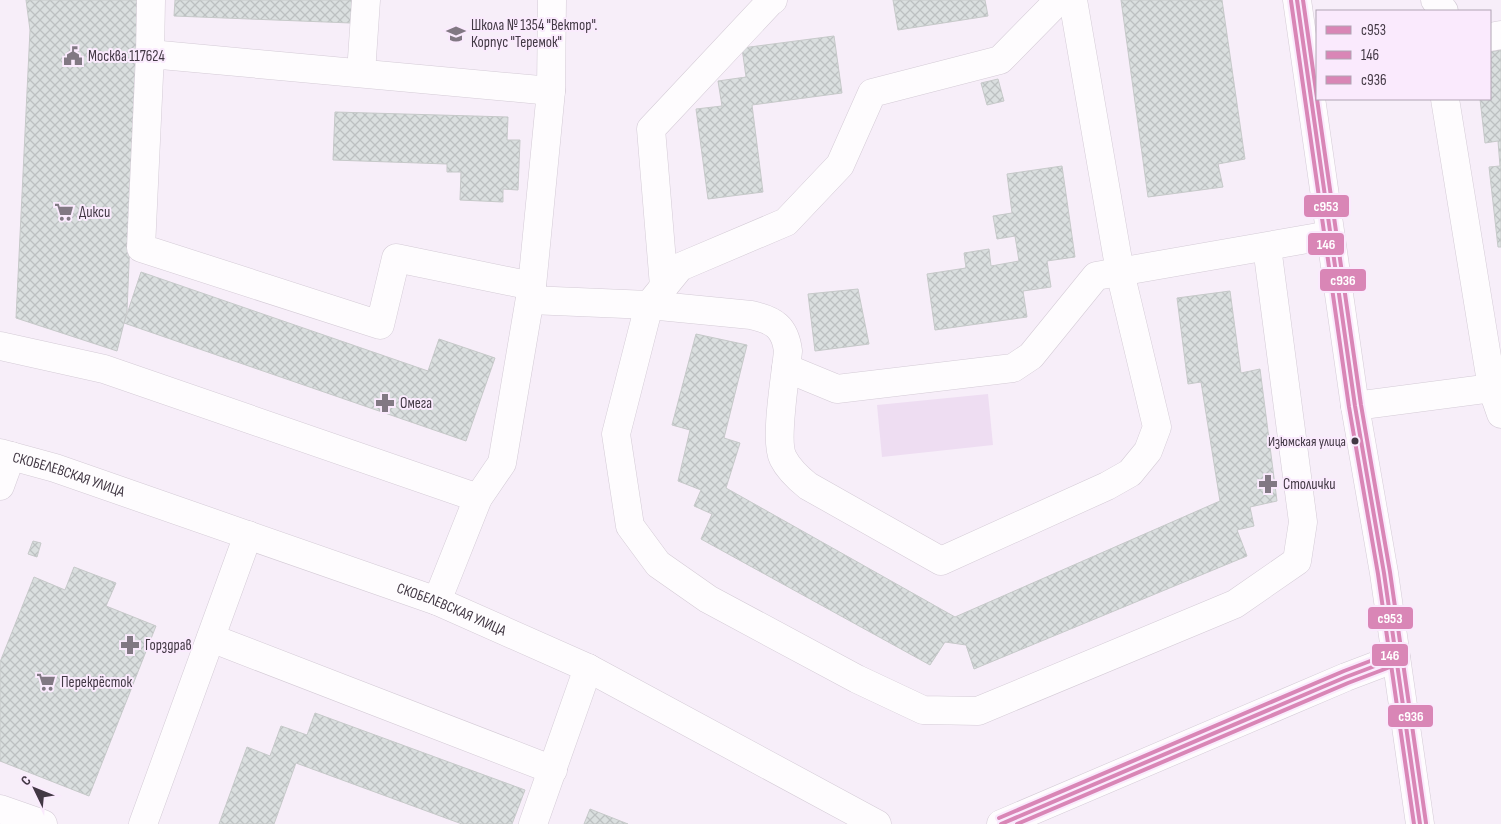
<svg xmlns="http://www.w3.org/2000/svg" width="1501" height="824" viewBox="0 0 1501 824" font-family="'Sofia Sans Condensed',sans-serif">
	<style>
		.pitch { fill: #eeddf2 }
		.building { fill: url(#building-cross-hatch); stroke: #c6c9c9 }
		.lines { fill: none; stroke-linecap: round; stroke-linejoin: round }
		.minor-casing { stroke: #d4cbd6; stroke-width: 29 }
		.minor { stroke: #fefcfe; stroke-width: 28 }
		.bus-1-casing { stroke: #faeafd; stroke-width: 8 }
		.bus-2-casing { stroke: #faeafd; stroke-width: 8 }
		.bus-3-casing { stroke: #faeafd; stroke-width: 8 }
		.bus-1 { stroke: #d986b6; stroke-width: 4 }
		.bus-2 { stroke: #d986b6; stroke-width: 4 }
		.bus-3 { stroke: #d986b6; stroke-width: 4 }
		.bus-dot { fill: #423844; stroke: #faeafd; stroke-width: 2 }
		.labels { text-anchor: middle; stroke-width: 4; stroke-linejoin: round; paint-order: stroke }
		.bus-label { font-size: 14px; fill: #423844; stroke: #faeafd; text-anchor: end }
		.poi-label { font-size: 15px; fill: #423844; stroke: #faeafd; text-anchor: start }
		.street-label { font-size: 15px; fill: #423844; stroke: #faeafd }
		.line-badge { stroke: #faeafd; stroke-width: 2 }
		.badge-label { font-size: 14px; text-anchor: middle; font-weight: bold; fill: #fff }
	</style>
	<defs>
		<pattern id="building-cross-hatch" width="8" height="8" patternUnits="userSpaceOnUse" patternTransform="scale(1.25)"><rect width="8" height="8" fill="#dadfdf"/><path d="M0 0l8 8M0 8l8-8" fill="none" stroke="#bcc0c1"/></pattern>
	</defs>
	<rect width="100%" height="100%" fill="#f7eef9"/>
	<path class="pitch" d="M988,394L993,445L882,457L877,405Z"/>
	<path class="building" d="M26,0H140L127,311L117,351L16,318L30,30Z
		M175,0H352L351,23L174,16Z
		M893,0H985L988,16L898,30Z
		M1121,0H1222L1245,159L1218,164L1223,187L1148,197Z
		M834,36L842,93L752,105L763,192L708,199L696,109L722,106L718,81L746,77L742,48Z
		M1501,50V247H1498L1489,167L1500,166L1498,141L1485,143L1480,99H1490V52Z
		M998,79L1004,101L987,105L981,83Z
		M335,112L508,117L507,140H520L518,190L503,189V202L460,200L461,172H447V164L333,160Z
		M1062,166L1075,257L1047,261L1051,287L1023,291L1027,317L935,330L927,274L966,268L964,253L989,249L991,266L1019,261L1015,236L997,239L993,216L1012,213L1007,174Z
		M141,272L428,371L439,339L495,358L466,441L124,323Z
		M858,289L869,344L815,351L808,294Z
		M1230,291L1241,373L1260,369L1277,501L1250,507L1254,526L1237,530L1247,556L974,669L966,645L945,642L930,665L701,539L712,514L694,506L701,490L678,481L690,430L672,425L696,334L747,345L724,438L740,443L726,488L955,617L1220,501L1201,382L1188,384L1177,298Z
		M33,541L41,543L37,557L28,554Z
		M74,567L116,583L106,606L156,626L89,796L0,761V662L34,577L65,590Z
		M315,713L525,790L512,824H462L296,763L274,824H219L247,747L270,756L281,726L307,735Z
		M590,809L628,824H584Z"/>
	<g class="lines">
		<g class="minor-casing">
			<g id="minor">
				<path d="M1059,0L1000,60L872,93L840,165L786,222L680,267L649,305L616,434L630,526L658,564L708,599L857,679L923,710L978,711L1235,604L1297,561L1303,522L1267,247"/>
				<path d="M1297,0L1355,406L1384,573L1420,824"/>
				<path d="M1435,0L1444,11"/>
				<path d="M1490,37L1501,35"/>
				<path d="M150,54L151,0"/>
				<path d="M361,73L366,0"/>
				<path d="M532,286L396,258L380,325L141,248L150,54L551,91"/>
				<path d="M664,286L651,129L770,2L773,0"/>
				<path d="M530,300L649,305L751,315C774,320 785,327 788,351C786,373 774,441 783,458C789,470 798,478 808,486L941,561L1107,486L1130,473L1148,451L1157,427L1120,272L1073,0"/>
				<path d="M0,346L104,369L478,498"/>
				<path d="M786,368L837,389L1013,368L1031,356L1096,276L1330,235"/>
				<path d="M1501,387L1492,388L1501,414"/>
				<path d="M1355,406L1492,388L1445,99"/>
				<path id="s1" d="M0,453L55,468L437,601L588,668L877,824"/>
				<path d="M0,486L11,456"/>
				<path d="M437,601L478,498L502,463L532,286L551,91L552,0"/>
				<path d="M211,638L553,770"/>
				<path d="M0,809L43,824"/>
				<path d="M143,824L248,535"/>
				<path d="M533,824L588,668"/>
				<path d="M1001,824L1346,677L1396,658"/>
			</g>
		</g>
		<use href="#minor" class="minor"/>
		<g class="bus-1-casing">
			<path id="bus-1" d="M1297,0L1355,406L1384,573L1420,824
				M1001,824L1346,677L1396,658"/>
		</g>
		<g class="bus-2-casing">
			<path id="bus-2" d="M1291,1L1349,407L1378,574L1414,824
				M1017,824L1348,683L1398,664"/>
		</g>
		<g class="bus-3-casing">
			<path id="bus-3" d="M1303,0L1317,98
				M1317,99L1361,405L1390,572L1426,823
				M999,818L1344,671L1394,652"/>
		</g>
		<use href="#bus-1" class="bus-1"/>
		<use href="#bus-2" class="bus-2"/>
		<use href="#bus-3" class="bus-3"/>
	</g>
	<defs>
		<g id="school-bare" transform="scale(1.5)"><path d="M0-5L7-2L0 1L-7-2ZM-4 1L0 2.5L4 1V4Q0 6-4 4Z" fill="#817883" stroke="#faeafd" stroke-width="2.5" paint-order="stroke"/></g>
		<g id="civic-bare" transform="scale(1.5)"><path d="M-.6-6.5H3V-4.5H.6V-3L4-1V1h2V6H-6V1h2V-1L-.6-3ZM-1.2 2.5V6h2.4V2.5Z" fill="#817883" stroke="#faeafd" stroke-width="2.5" paint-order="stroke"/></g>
		<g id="supermarket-bare" transform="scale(1.5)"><path d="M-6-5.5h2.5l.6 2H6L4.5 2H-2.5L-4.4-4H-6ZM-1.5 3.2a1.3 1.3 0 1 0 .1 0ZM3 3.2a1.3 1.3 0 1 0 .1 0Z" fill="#817883" stroke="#faeafd" stroke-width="2.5" paint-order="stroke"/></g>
		<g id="pharmacy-bare" transform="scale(1.5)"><path d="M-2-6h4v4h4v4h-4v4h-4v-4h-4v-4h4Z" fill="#817883" stroke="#faeafd" stroke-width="2.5" paint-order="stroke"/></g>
	</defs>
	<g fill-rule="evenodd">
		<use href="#school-bare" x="456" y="34"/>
		<use href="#civic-bare" x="73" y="56"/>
		<use href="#supermarket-bare" x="64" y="212"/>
		<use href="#pharmacy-bare" x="385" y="403"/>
		<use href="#pharmacy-bare" x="1268" y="484"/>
		<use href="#pharmacy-bare" x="130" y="645"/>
		<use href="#supermarket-bare" x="46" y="682"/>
	</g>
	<circle class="bus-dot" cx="1355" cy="441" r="4.5"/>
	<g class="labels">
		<g class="bus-label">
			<text x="1346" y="446">Изюмская улица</text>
		</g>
		<g class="poi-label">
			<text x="471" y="30">Школа № 1354 "Вектор".<tspan x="471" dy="17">Корпус "Теремок"</tspan></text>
			<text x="88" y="61">Москва 117624</text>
			<text x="79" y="217">Дикси</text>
			<text x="400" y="408">Омега</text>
			<text x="1283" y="489">Столички</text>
			<text x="145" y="650">Горздрав</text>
			<text x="61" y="687">Перекрёсток</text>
		</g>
		<g class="street-label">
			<text dy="5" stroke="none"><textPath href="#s1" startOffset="72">СКОБЕЛЕВСКАЯ УЛИЦА</textPath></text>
			<text dy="5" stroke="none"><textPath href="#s1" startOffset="478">СКОБЕЛЕВСКАЯ УЛИЦА</textPath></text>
		</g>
	</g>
	<g class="line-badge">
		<rect x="1303" y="194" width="47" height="24" rx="5" fill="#d986b6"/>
		<rect x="1307" y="232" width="38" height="24" rx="5" fill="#d986b6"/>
		<rect x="1319" y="268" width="48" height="24" rx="5" fill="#d986b6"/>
		<rect x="1367" y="606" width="47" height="24" rx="5" fill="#d986b6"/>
		<rect x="1371" y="643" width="38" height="24" rx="5" fill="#d986b6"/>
		<rect x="1387" y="704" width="47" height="24" rx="5" fill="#d986b6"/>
	</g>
	<g class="badge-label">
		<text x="1326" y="211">с953</text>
		<text x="1326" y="249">146</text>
		<text x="1343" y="285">с936</text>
		<text x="1390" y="623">с953</text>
		<text x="1390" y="660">146</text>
		<text x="1411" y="721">с936</text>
	</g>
	<rect x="1316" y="10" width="175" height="90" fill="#faeafd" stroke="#b0a3b3"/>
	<rect x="1326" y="26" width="25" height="8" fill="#d986b6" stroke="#b0a3b3"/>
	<text x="1361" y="35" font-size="15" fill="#423844">с953</text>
	<rect x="1326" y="51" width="25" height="8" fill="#d986b6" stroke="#b0a3b3"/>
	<text x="1361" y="60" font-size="15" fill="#423844">146</text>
	<rect x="1326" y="76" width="25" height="8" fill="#d986b6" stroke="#b0a3b3"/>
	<text x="1361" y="85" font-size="15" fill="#423844">с936</text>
	<g transform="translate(35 789) rotate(313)" stroke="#faeafd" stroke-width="4" paint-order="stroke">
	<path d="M0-4L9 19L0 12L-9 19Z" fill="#423844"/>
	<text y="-8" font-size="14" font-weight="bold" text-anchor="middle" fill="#423844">С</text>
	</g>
</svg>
